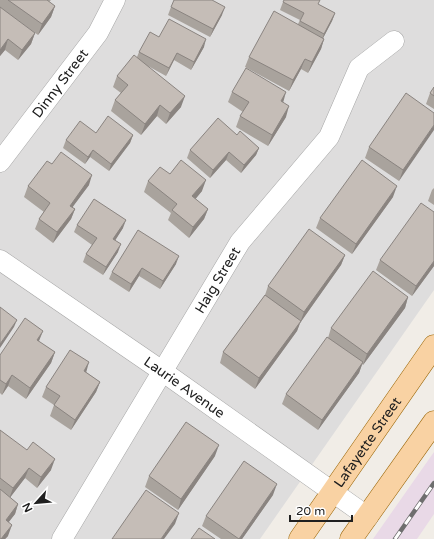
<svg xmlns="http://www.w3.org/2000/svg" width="434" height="539" viewBox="0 0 434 539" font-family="'Varela Round',sans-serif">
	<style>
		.residential { fill: #dedddd }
		.industrial { fill: #e9d9e7 }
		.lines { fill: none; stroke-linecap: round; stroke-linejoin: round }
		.minor-casing { stroke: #a7a7a7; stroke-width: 21 }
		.primary-casing { stroke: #996404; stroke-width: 23 }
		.minor { stroke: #fff; stroke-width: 20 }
		.primary { stroke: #f9d2a3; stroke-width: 22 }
		.rail-casing { stroke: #6e6e6e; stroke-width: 4.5 }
		.rail { stroke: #fff; stroke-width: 3; stroke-dasharray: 9; stroke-linecap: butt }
		.wall { fill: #a9a39d }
		.shaded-wall { fill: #8a8480 }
		.building { fill: #c5bdb7; stroke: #8a8480 }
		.labels { text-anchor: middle; stroke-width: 3; stroke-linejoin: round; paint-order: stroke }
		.street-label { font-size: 14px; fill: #202020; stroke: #fff }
	</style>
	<rect width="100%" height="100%" fill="#f1ede7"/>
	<path class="residential" d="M0,0H434V290L260,539H0Z"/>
	<path class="industrial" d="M434,452V514L417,539H373Z"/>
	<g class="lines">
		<g class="minor-casing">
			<g id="minor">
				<path id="s1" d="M0,162L98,33L115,0"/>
				<path id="s2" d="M0,260L162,371L368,517"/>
				<path id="s3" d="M62,539L240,242L329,137L359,68L394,41"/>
			</g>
		</g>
		<g class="primary-casing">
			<g id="primary">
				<path id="s4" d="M300,539L434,346"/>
				<path d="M351,539L434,422"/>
			</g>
		</g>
		<use href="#minor" class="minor"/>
		<use href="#primary" class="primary"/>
		<g class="rail-casing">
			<path id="rail" d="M395,539L434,483"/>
		</g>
		<use href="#rail" class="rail"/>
	</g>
	<path class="wall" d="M0,0H51L49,2L55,6L51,17L38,35L8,13L35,33L31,44L18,60L5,50L0,56Z
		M283,2L319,5L335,13L332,21L323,38L324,39L321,49L308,73L301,69L289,91L245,67L249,57L298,24L300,20L280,10Z
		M171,7L222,15L210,37L168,15Z
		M159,37L204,47L191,70L174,60L166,76L148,66L181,107L166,124L157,116L141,135L111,111L115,100L121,93L113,87L117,76L137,57L139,52Z
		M434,87V109L426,104L430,93Z
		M232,92L283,102L286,117L268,146L236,127L240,116L243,112L228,102Z
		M434,113L399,181L365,158L369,147Z
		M96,133L133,135L130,143L109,171L90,157L85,164L63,148L66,140Z
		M237,135L259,148L256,155L241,173L226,160L210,178L187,158L190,150Z
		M52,164L89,185L72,207L75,209L71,219L53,243L35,229L39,219L44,212L24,197L28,186Z
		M170,174L202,191L195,199L208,209L204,219L189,238L168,220L171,213L144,192L148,181Z
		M434,188V205L428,201L432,190Z
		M393,197L352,254L316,228L320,218Z
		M77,225L123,228L115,240L118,252L103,275L83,262L86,254L92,245L74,232Z
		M345,255L341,265L300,323V322L297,331L255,389L220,363L223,352L265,295L268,286Z
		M380,260L434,266L412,296L376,270Z
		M176,264L160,289L139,276L129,292L109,279L112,272Z
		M408,297L405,308L363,365L362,364L359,373L318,430L282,404L286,394L328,338L331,328Z
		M39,342L55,352L51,363L26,399L8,386L2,395L0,393V355Z
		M86,372L100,382L96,392L71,430L50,416L54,405L42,397L46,387Z
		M0,430L51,470L37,488L25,478L10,497L18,504L15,514L8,522V536L5,539H0Z
		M215,456L178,510L145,487L149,476Z
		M273,495L242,539H221L202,526L206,516Z"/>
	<path class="shaded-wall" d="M55,6L51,17L38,35L42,24Z
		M225,7L222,15L210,37L213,29Z
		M335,13L332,21L321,42L324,34Z
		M35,33L31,44L18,60L22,50Z
		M8,39L5,50L0,56V50Z
		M206,39L204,47L191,70L194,62Z
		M324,39L321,49L308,73L312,62Z
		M177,53L174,60L166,76L169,68Z
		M305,59L301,69L289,91L293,80Z
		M286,92L283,103L281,101Z
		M185,96L181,107L166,124L170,113Z
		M160,105L157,116L141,135L145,124Z
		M289,106L286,117L268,146L272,135Z
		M434,125V130L399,181L403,170Z
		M133,135L130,143L109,171L111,164Z
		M259,148L256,155L241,173L244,165Z
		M93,150L90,157L85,164L88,157Z
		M229,152L226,160L210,178L213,170Z
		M92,175L89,185L66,216L70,206Z
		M206,180L202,191L189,207L192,196Z
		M397,186L393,197L352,254L356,244Z
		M75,209L71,219L53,243L57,232Z
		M208,209L204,219L189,238L193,227Z
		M126,220L123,228L111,247L113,239Z
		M121,244L118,252L103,275L106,267Z
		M345,255L341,265L300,323L304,312Z
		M179,256L176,264L160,289L163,281Z
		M434,261V266L412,296L416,286Z
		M142,268L139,276L129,292L131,284Z
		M408,297L405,308L363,365L367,354Z
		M17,320L14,327L0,348V344Z
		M301,321L297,331L255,389L259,378Z
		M43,331L39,341L33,351L37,340Z
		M55,352L51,363L26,399L30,388Z
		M89,362L86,373L84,371Z
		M363,362L359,373L318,430L322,420Z
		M12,375L8,386L2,395L6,384Z
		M100,382L96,392L71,430L75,420Z
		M219,445L215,456L178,510L181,499Z
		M55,459L51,470L37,488L41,477Z
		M29,468L25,478L9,499L13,488Z
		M277,484L273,495L242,539H239Z
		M18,504L15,514L2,531L6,520Z
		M179,513L175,524L164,539H161Z
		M12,525L8,536L5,539H1Z"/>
	<path class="building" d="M8,0H47L55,6L42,24Z
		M174,0H212L225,7L213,29L171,7Z
		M284,0H320L318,4L335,13L324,34L300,21L304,13L283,2Z
		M0,7L35,33L22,50L8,39L0,50Z
		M274,11L324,39L312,62L305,59L293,80L249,57Z
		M169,19L206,39L194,62L177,53L169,68L139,52L150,32L159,37Z
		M134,55L185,96L170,113L160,105L145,124L115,100L128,85L117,76Z
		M246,68L286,92L281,101L289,106L272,135L240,116L249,102L232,92Z
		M434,87V96L430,93Z
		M406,93L434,113V125L403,170L369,147Z
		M108,116L133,135L111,164L93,150L88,157L66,140L80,121L96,133Z
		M218,118L237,135L240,131L259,148L244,165L229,152L213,170L190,150Z
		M61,152L92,175L70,206L75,209L57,232L39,219L50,203L28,186L47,161L52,164Z
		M181,160L206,180L192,196L208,209L193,227L172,210L177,204L148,181L160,167L170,174Z
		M362,160L397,186L356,244L320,218Z
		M94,199L126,220L113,239L121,244L106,267L86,254L97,238L77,225Z
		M421,203L434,212V261L416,286L380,260Z
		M309,229L345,255L304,312L268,286Z
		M138,230L179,256L163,281L142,268L131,284L112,272Z
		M373,271L408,297L367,354L331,328Z
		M265,295L301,321L259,378L223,352Z
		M0,307L17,320L0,344Z
		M25,318L43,331L37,340L55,352L30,388L12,375L6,384L0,380V355Z
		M327,337L363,362L322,420L286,394Z
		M70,350L89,362L84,371L100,382L75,420L54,405L60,396L46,387Z
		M186,422L219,445L181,499L149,476Z
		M0,430L27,450L33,442L55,459L41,477L29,468L13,488L0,478Z
		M244,461L277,484L239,539L206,516Z
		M0,489L18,504L6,520L12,525L1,539H0Z
		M146,490L179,513L161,539H112Z
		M199,528L215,539H191Z"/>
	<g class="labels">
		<g class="street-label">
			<text dy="5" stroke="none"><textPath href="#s1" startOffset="99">Dinny Street</textPath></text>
			<text dy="5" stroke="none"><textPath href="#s3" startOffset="302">Haig Street</textPath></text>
			<text dy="5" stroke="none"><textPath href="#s2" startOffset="224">Laurie Avenue</textPath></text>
			<text dy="5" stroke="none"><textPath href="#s4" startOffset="118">Lafayette Street</textPath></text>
		</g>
	</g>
	<g transform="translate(36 503) rotate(243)" stroke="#ffffff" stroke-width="3" paint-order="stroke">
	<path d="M0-3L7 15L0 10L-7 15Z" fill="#202020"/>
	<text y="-6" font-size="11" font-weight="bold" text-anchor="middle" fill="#202020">N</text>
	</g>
	<path d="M290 515v6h62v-6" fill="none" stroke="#202020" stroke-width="2"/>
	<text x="296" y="515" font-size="12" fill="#202020" stroke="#ffffff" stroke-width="3" paint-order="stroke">20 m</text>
</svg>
